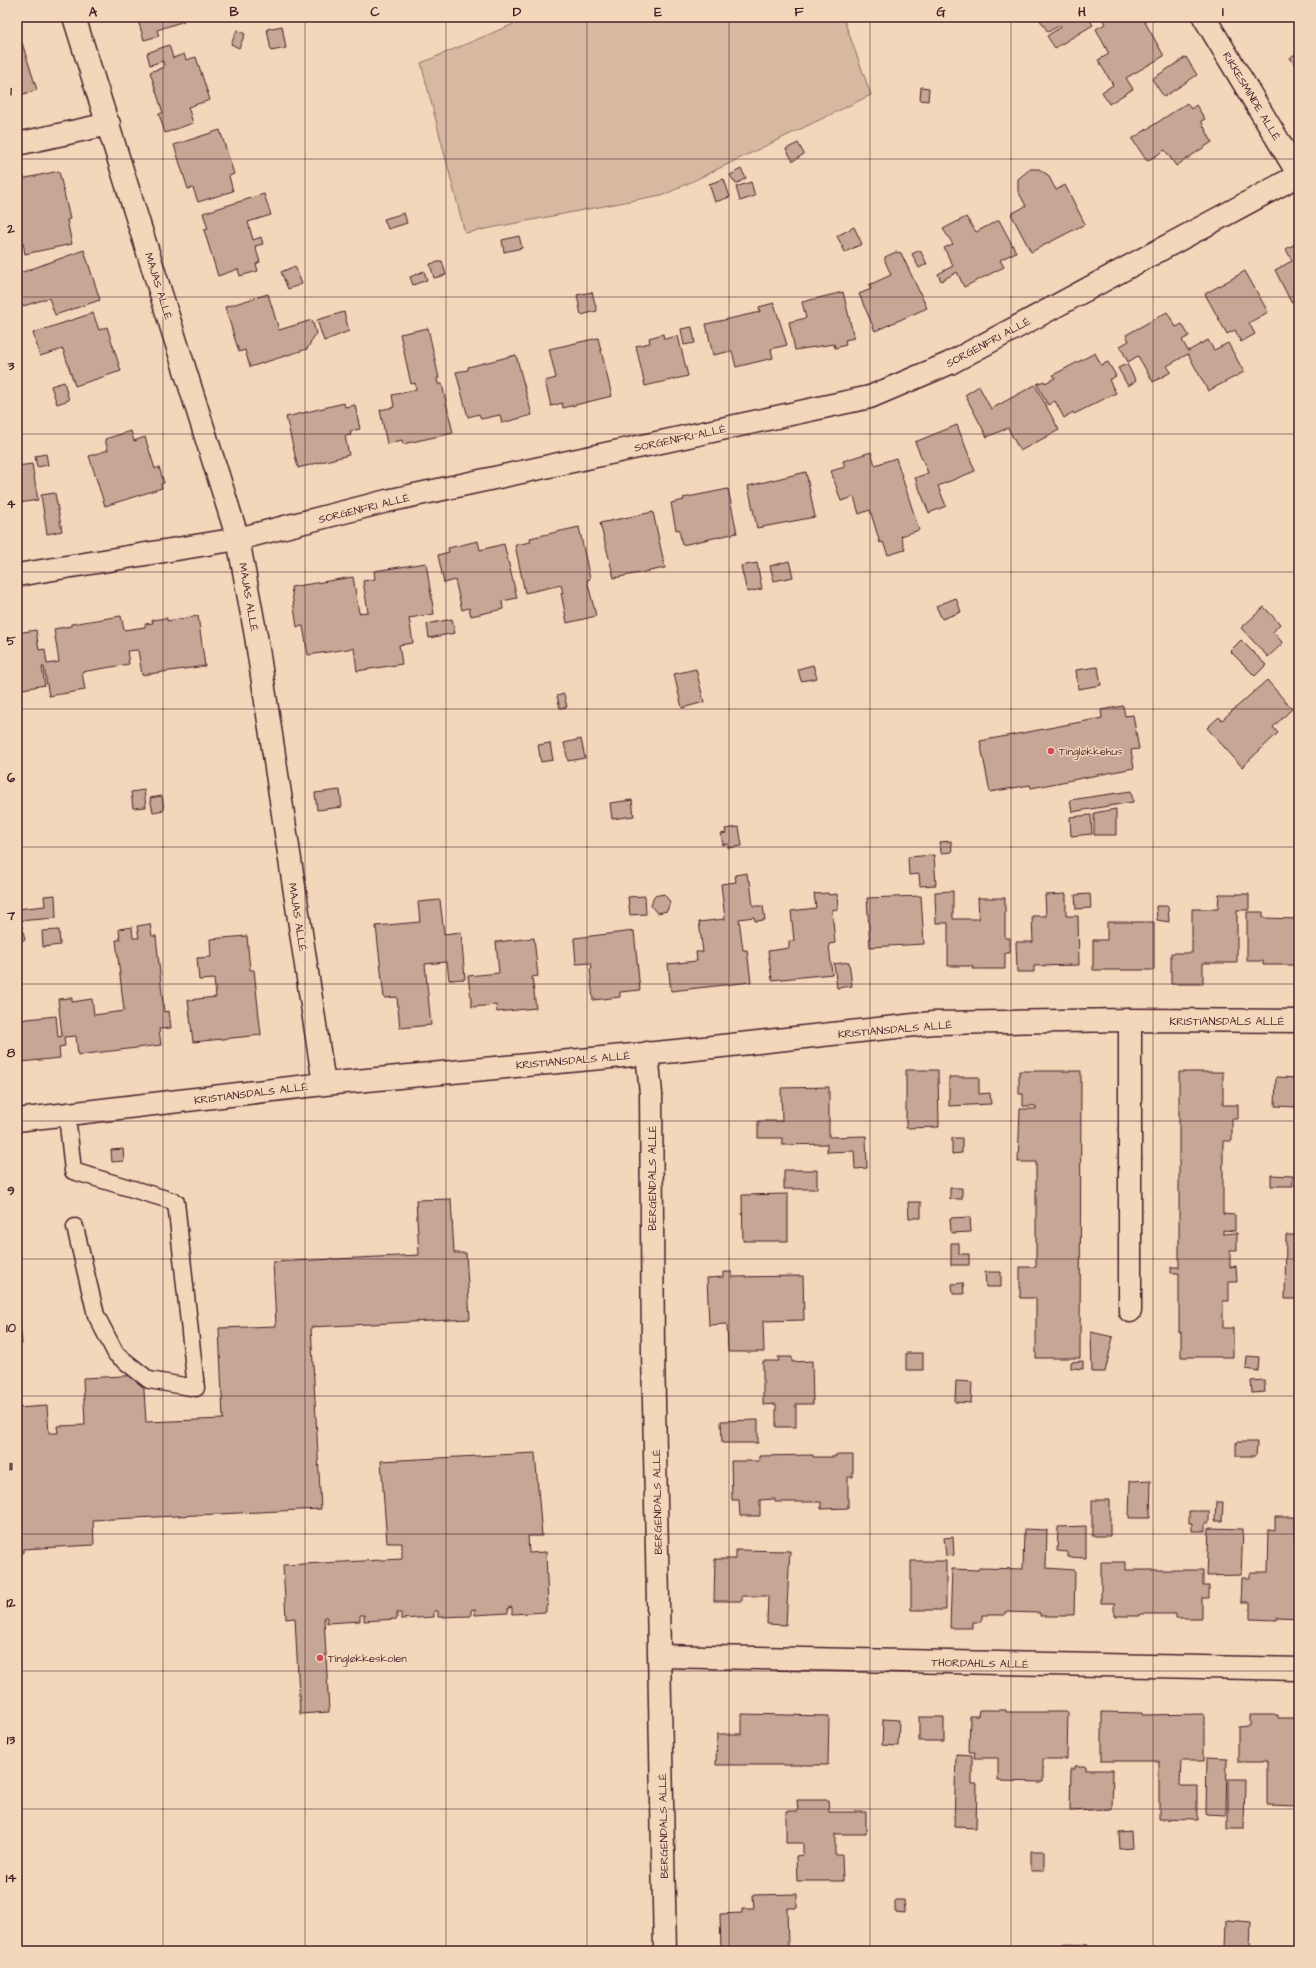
<svg xmlns="http://www.w3.org/2000/svg" width="1316" height="1968" viewBox="0 0 1316 1968" font-family="'Architects Daughter',sans-serif">
	<style>
		.green { fill: #d7b9a2; stroke: #906c66 }
		.building { fill: #c6a694; stroke: #4a1f2b }
		.lines { fill: none; stroke-linecap: round; stroke-linejoin: round }
		.lane-casing { stroke: #4a1f2b; stroke-width: 19 }
		.street-casing { stroke: #4a1f2b; stroke-width: 25 }
		.lane { stroke: #f3d7ba; stroke-width: 16 }
		.street { stroke: #f3d7ba; stroke-width: 22 }
		.grid { fill: none; stroke: #4a1f2b; stroke-width: 1; stroke-opacity: 0.55 }
		.poi-dot { fill: #d1495b; stroke: #f3d7ba; stroke-width: 1.5 }
		.labels { text-anchor: middle; stroke-width: 3; stroke-linejoin: round; paint-order: stroke }
		.street-label { font-size: 11px; fill: #4a1f2b; stroke: #f3d7ba }
		.poi-label { font-size: 11px; fill: #4a1f2b; stroke: #f3d7ba; text-anchor: start }
		.neatline { fill: none; stroke: #4a1f2b; stroke-width: 1.5 }
		.grid-label { font-size: 13px; text-anchor: middle; font-weight: bold; fill: #4a1f2b }
	</style>
	<rect width="100%" height="100%" fill="#f3d7ba"/>
	<filter id="ink" filterUnits="userSpaceOnUse"><feTurbulence type="fractalNoise" baseFrequency=".025" numOctaves="2"/><feDisplacementMap in="SourceGraphic" scale="8" xChannelSelector="R" yChannelSelector="G"/><feConvolveMatrix kernelMatrix="1 2 1 2 8 2 1 2 1" color-interpolation-filters="sRGB"/></filter>
	<g filter="url(#ink)">
		<path class="green" d="M530,17H843L871,95L666,194L465,233L421,63Z"/>
		<path class="building" d="M137,17H182L184,21L157,30L159,36L144,40Z
			M1038,17H1088L1093,25L1055,48L1047,36L1061,27L1060,25L1048,32Z
			M1101,17H1142L1164,56L1126,78L1133,89L1109,104L1102,92L1113,85L1098,60L1109,54L1096,29L1105,24Z
			M282,26L286,48L271,51L267,29Z
			M237,30L245,34L239,48L231,44Z
			M22,43L37,90L17,96V44Z
			M169,45L173,58L184,54L186,60L196,57L210,100L188,107L193,123L165,133L159,114L163,113L150,72L164,67L163,61L150,65L147,53Z
			M1299,51V70L1290,58Z
			M1186,57L1197,75L1164,97L1152,79Z
			M921,87L929,88L928,101L920,100Z
			M1187,103L1191,109L1196,105L1205,119L1201,121L1212,142L1176,166L1165,150L1147,161L1132,139Z
			M220,130L234,174L229,176L233,191L198,202L193,188L188,189L174,145Z
			M798,143L804,154L793,161L786,149Z
			M741,169L746,178L736,184L730,175Z
			M1030,169H1039L1048,175L1056,190L1065,185L1085,224L1031,252L1011,214L1026,206L1018,191V179Z
			M59,171L70,219L67,220L72,244L25,254L23,243L17,245V180Z
			M724,179L730,197L715,202L709,184Z
			M751,182L755,196L740,201L736,187Z
			M264,194L271,215L248,222L253,240L261,237L263,244L255,246L260,262L256,264L258,271L240,276L238,269L218,276L204,230L208,229L203,213Z
			M404,213L407,223L388,229L384,219Z
			M966,217L976,232L999,220L1016,252L1000,260L1004,267L964,287L957,272L941,281L938,274L953,266L944,248L953,244L943,229Z
			M854,227L862,244L845,252L837,236Z
			M519,236L522,248L504,252L502,240Z
			M1299,242V306L1295,300L1291,302L1275,270L1292,261L1286,249Z
			M84,250L100,300L55,315L49,298L17,308V274Z
			M920,250L927,264L919,268L912,254Z
			M896,252L901,253L927,308L875,331L859,294L871,289L869,285L891,275L885,261V257Z
			M442,261L446,275L434,278L430,264Z
			M295,266L302,284L288,289L281,272Z
			M424,271L427,280L413,285L410,277Z
			M1245,271L1268,312L1249,323L1255,334L1241,342L1235,330L1227,334L1205,294Z
			M592,292L597,311L581,315L577,295Z
			M843,292L854,338L845,340L846,345L835,348L834,344L795,350L789,322L806,318L802,302Z
			M268,294L279,330L312,320L316,333L307,349L250,367L245,350L239,352L225,307Z
			M774,303L787,345L771,349L773,358L736,367L732,351L713,355L706,324L760,312L759,307Z
			M344,312L349,331L324,341L317,320Z
			M1167,312L1176,327L1182,324L1189,336L1182,340L1188,351L1208,340L1214,350L1228,343L1244,372L1208,391L1188,354L1167,366L1171,372L1153,382L1138,356L1128,362L1120,346L1129,341L1126,335Z
			M93,313L99,330L107,327L121,371L75,386L63,349L40,356L33,333Z
			M692,327L695,343L684,345L681,329Z
			M428,328L439,378H437L438,384H442L453,433L403,444L402,440L387,444L380,410L394,407L392,395L416,390L415,383L411,384L400,334Z
			M663,334L664,339L678,336L688,376L645,386L636,346L650,343L649,338Z
			M598,338L612,396L563,408L562,403L551,406L545,381L556,378L549,349Z
			M1095,353L1101,365L1108,362L1116,376L1109,380L1116,393L1074,414L1073,412L1064,418L1055,401L1048,405L1037,384L1044,381L1045,383L1055,378L1053,375Z
			M516,355L532,415L502,423L500,415L481,419L479,414L468,417L456,372L468,370V367Z
			M1127,364L1136,381L1128,386L1118,368Z
			M64,382L69,400L57,404L51,386Z
			M1035,385L1059,430L1020,451L1008,428L987,437L965,395L979,386L991,409Z
			M344,403L345,407L355,405L360,429L350,431L351,435L345,436L349,455L298,468L286,417Z
			M957,425L975,471L938,486L946,506L929,513L915,478L928,473L915,442Z
			M131,431L134,441L145,437L155,469L159,467L164,483L161,484L162,488L105,506L89,456L108,450L105,439Z
			M871,452L875,465L896,458L919,530L901,536L905,550L888,555L883,542L880,543L870,510L859,514L854,497L841,501L831,471L845,467L843,461Z
			M46,454L48,465L37,467L35,456Z
			M32,464L38,500L19,503L21,518L17,519V466Z
			M806,472L815,517L757,528L748,486Z
			M728,489L737,533L682,545L679,529L676,530L671,503L684,500L683,498Z
			M55,493L62,531L47,534L41,495Z
			M653,512L665,568L614,578L600,523Z
			M579,527L590,579L587,580L596,616L567,623L561,593H563L561,585L525,593L515,545L531,542L530,538Z
			M478,541L480,550L504,544L517,598L502,601L503,609L471,616L469,608L462,610L455,580L444,583L438,555L449,552L448,548Z
			M789,561L793,577L774,581L770,566Z
			M426,563L434,614L409,618L413,643L399,645L402,664L357,671L354,648L308,655L303,626L297,627L291,587L353,577L359,613L368,612L363,581L375,579L374,571Z
			M757,563L762,589L747,592L741,566Z
			M956,598L961,612L942,619L936,606Z
			M1264,607L1280,624L1273,632L1283,643L1268,657L1241,628Z
			M121,616L124,630L145,627V624L153,623L152,620L167,618V621L198,616L205,666L142,675L138,650L127,651L129,664L82,672L85,690L49,696L44,667H42L45,685L17,690V633L36,630L39,650L45,649L47,664L59,662L54,629L71,626V624Z
			M452,619L455,633L429,638L427,624Z
			M1241,640L1266,665L1255,676L1230,651Z
			M813,665L817,678L801,681L798,669Z
			M1098,667L1101,685L1078,689L1076,670Z
			M696,669L704,702L682,708L674,674Z
			M1267,680L1292,709L1273,727L1278,733L1242,767L1207,728L1219,717L1222,720Z
			M564,694L567,707L560,708L557,696Z
			M1123,706L1125,716L1133,715L1139,749L1131,750L1134,768L1031,788L1030,785L990,792L980,741L1102,718L1101,710Z
			M581,739L585,758L568,761L564,743Z
			M550,743L553,760L541,762L538,745Z
			M144,790L146,807L133,808L131,792Z
			M340,790L342,807L317,810L315,793Z
			M1131,791L1133,802L1072,812L1070,800Z
			M162,796L164,810L153,812L150,798Z
			M632,800L634,816L612,819L610,803Z
			M1116,809V835H1094V813Z
			M1091,815L1092,834L1071,836L1070,817Z
			M739,827L742,846L728,848V844L723,845L721,834L726,833L725,829Z
			M951,841L952,852L941,853L940,842Z
			M934,855L936,885L920,886L919,874L909,875L908,857Z
			M747,873L748,881H750L753,906H763L765,920L755,921L754,917L739,919L743,950H747L751,982L671,991L668,964L697,961L696,952H703L699,922L725,919L721,884L736,882L735,875Z
			M953,891V919H979L978,898H1005V938H1010V953H1005V969H972L973,966H948V923H936L935,892Z
			M828,893L829,895L837,894L838,909L832,910L835,943L829,944L832,974L772,980L768,951L789,948V941H794L791,911L816,908L814,894Z
			M664,894L670,902L667,911L657,913L651,906L654,896Z
			M1066,894V916H1078L1079,965L1034,966V972H1017L1016,942H1033L1032,916H1046L1045,895Z
			M1090,894L1091,908L1076,909L1075,895Z
			M1219,894H1249V910H1237V963H1203V984H1171V953H1192V909H1218Z
			M55,895L56,918L17,921V909L45,906L44,896Z
			M645,896L646,914L630,915L628,897Z
			M921,896L924,944L870,947L867,898Z
			M440,900L444,934L461,932L465,979L449,980L447,962L425,964L431,1025L400,1028L397,997L384,998L376,926L420,922L418,902Z
			M1156,906H1168L1169,922L1157,920Z
			M1247,912H1263V918L1299,919V965H1263V961H1247Z
			M1107,922H1154V970H1093V940H1107Z
			M150,924L152,936H156L164,1012L169,1011L171,1028L159,1029L161,1045L78,1055L76,1036L64,1037L65,1046L59,1047L60,1058L21,1062L19,1053L17,1054V1014L18,1020L56,1016L58,1037L62,1036L58,999L72,998V1002L92,999L94,1015L124,1011L116,940H120L119,929L132,927L133,938H139L137,926Z
			M22,926L25,940L17,941V927Z
			M59,930L60,945L43,947L42,931Z
			M634,931L640,990L620,992V997L593,1000L590,969H592L591,963L576,964L574,938Z
			M247,936L250,970H254L261,1035L193,1042L188,1000L216,997L214,979L199,980L197,958L211,957L210,939Z
			M534,938L538,976L532,977L536,1008L497,1012L496,1005L472,1007L468,976L499,973L496,942Z
			M849,962L852,986L837,988L834,964Z
			M906,1070H938L939,1127L906,1128Z
			M1019,1071H1081L1080,1358H1036V1298H1020V1267H1036V1162H1018L1020,1109H1036V1106H1023V1094H1019Z
			M1179,1072H1223V1105H1238V1119H1232V1141H1223V1214L1235,1215V1231L1223,1230V1234L1237,1233V1250H1230V1267L1236,1266L1237,1282H1229V1301H1223V1328H1233V1357H1181V1332H1179V1273H1171V1267H1179Z
			M949,1077H979V1094L990,1093L991,1104L949,1106Z
			M1276,1077L1299,1078V1107L1275,1106Z
			M829,1087V1137L866,1136L867,1168L855,1169L854,1151L827,1152V1144L782,1145V1138H758V1121H782L781,1088Z
			M952,1138H962V1153L952,1154Z
			M123,1149L124,1161L112,1162L111,1150Z
			M784,1170H817V1189H784Z
			M1271,1175L1293,1176V1186H1271Z
			M950,1188H962V1199H950Z
			M788,1194V1241H743L742,1195Z
			M451,1199L454,1253H466L470,1319L311,1327L321,1509L93,1520L94,1545L23,1549V1553L17,1557V1408L47,1406L49,1433H58L57,1426L85,1425L83,1378L143,1375L146,1422L223,1419L219,1328L276,1326L273,1262L419,1255L416,1200Z
			M908,1202H921V1218H909Z
			M970,1217L971,1232L951,1233L950,1218Z
			M1286,1235H1299V1299H1285Z
			M951,1243H959V1254H969V1265H951Z
			M723,1272H732V1277L803,1276L804,1320L763,1321L764,1352H728L727,1324L709,1325L707,1278L723,1277Z
			M985,1272H1001V1287H986Z
			M963,1283L964,1294H953L952,1284Z
			M17,1304H18L22,1344L17,1345Z
			M1091,1332L1113,1337L1105,1372H1092Z
			M906,1353H923V1370H906Z
			M1247,1356L1259,1357L1258,1371L1246,1369Z
			M778,1357H792V1362L812,1361L813,1404H796V1427H776V1404L763,1405V1361H779Z
			M1083,1361V1369L1071,1368V1362Z
			M1264,1380L1265,1392L1252,1393L1251,1381Z
			M956,1381L972,1382L971,1403L955,1402Z
			M758,1420V1443H722L721,1421Z
			M1236,1442H1257L1256,1456H1236Z
			M535,1453L542,1536H528L529,1553L546,1552L548,1605L546,1606V1612L512,1614V1607L508,1608V1613L475,1615V1609L471,1610V1616L438,1617V1611H434V1617L401,1619V1613H397V1619L364,1621V1615H360V1621L327,1623V1617H324L329,1712L300,1714L295,1618L286,1619L283,1565L402,1559V1543H387L381,1461Z
			M813,1455V1457H835V1455H853V1477H848V1508L821,1509V1502H775V1499L760,1500V1516H740L739,1500H732L731,1461H759V1456Z
			M1151,1480L1150,1518H1129L1130,1481Z
			M1092,1500H1110V1536H1092Z
			M1216,1502H1223L1222,1521H1215Z
			M1189,1511H1209V1523H1205V1531H1192V1523H1189Z
			M1275,1517H1295L1296,1556H1299V1618L1277,1617V1620L1250,1619V1602H1241L1242,1578H1250V1572H1268L1269,1529L1275,1530Z
			M1086,1526V1558L1068,1557V1552L1057,1551L1058,1527Z
			M1209,1528L1243,1529L1241,1575L1207,1576Z
			M1024,1529L1047,1530L1046,1568L1075,1570L1074,1615H1066V1616H1040V1613L1005,1612V1615H982V1622H973V1628H950L952,1569L978,1570L979,1568L1023,1569Z
			M953,1537L954,1555L946,1556L944,1538Z
			M736,1550L790,1551L786,1625L767,1624L768,1596H742V1601H714L715,1559H736Z
			M911,1561H946V1610H911Z
			M1101,1562H1126V1570H1203V1586H1209V1598H1202V1618H1175V1614H1140V1616H1114V1603H1101Z
			M979,1710H1006V1712H1068L1067,1759H1043V1782L998,1781V1758H974L975,1752H969L970,1716H978Z
			M1102,1712L1142,1713V1715L1204,1714V1761H1181L1180,1786H1197V1820L1159,1819V1761H1102Z
			M742,1714L829,1716L828,1765H716L717,1734H742Z
			M1250,1715H1278V1718H1299V1805L1267,1804V1762H1238V1727L1250,1726Z
			M919,1717H944V1741H919Z
			M883,1719L899,1720L898,1746L882,1745Z
			M956,1754L972,1755V1784H977L976,1828L954,1827Z
			M1207,1757L1227,1758L1226,1815L1206,1814Z
			M1075,1766H1086V1770H1113L1112,1809L1070,1811L1071,1769H1075Z
			M1228,1779H1245L1244,1829H1228Z
			M797,1800H828L829,1812H866V1834H835V1855H842L843,1881H797L796,1856L803,1855V1843H786V1811H798Z
			M1131,1831L1132,1848L1120,1849L1119,1832Z
			M1031,1851H1044V1871H1031Z
			M797,1894V1908H787L788,1947H758V1951H721L720,1914L742,1913V1909H754L753,1895Z
			M895,1900H904L905,1913L895,1912Z
			M1227,1920L1250,1922L1249,1951H1226Z
			M1062,1944L1088,1945L1087,1951H1062Z
			M939,1948L949,1949V1951H939Z"/>
		<g class="lines">
			<g class="lane-casing">
				<path id="lane" d="M67,1115L73,1171L176,1202L196,1388L149,1380L116,1354L96,1315L75,1227"/>
			</g>
			<g class="street-casing">
				<path id="street" d="M74,17L238,539L256,636L324,1084
					M1204,17L1299,175
					M17,144L109,124
					M17,575L238,539L387,501L870,397L950,363L1299,175
					M1130,1020V1311
					M647,1053L651,1094L653,1352L665,1951
					M17,1120L324,1084L676,1051L933,1023L1130,1020L1299,1021
					M660,1656L1299,1669"/>
			</g>
			<use href="#lane" class="lane"/>
			<use href="#street" class="street"/>
		</g>
	</g>
	<path class="grid" d="M163,17V1951M305,17V1951M446,17V1951M587,17V1951M729,17V1951M870,17V1951M1011,17V1951M1153,17V1951M17,159H1299M17,297H1299M17,434H1299M17,572H1299M17,709H1299M17,847H1299M17,984H1299M17,1121H1299M17,1259H1299M17,1396H1299M17,1534H1299M17,1671H1299M17,1809H1299"/>
	<g class="poi-dot">
		<circle cx="1051" cy="751" r="4"/>
		<circle cx="320" cy="1658" r="4"/>
	</g>
	<g class="labels">
		<g class="street-label">
			<text transform="translate(1252 96) rotate(59)" y="4">RIKKESMINDE ALLÉ</text>
			<text transform="translate(159 286) rotate(73)" y="4">MAJAS ALLÉ</text>
			<text transform="translate(988 342) rotate(-28)" y="4">SORGENFRI ALLÉ</text>
			<text transform="translate(680 438) rotate(-12)" y="4">SORGENFRI ALLÉ</text>
			<text transform="translate(364 508) rotate(-14)" y="4">SORGENFRI ALLÉ</text>
			<text transform="translate(249 597) rotate(80)" y="4">MAJAS ALLÉ</text>
			<text transform="translate(298 917) rotate(81)" y="4">MAJAS ALLÉ</text>
			<text x="1227" y="1025">KRISTIANSDALS ALLÉ</text>
			<text transform="translate(895 1029) rotate(-5)" y="4">KRISTIANSDALS ALLÉ</text>
			<text transform="translate(573 1060) rotate(-5)" y="4">KRISTIANSDALS ALLÉ</text>
			<text transform="translate(251 1093) rotate(-7)" y="4">KRISTIANSDALS ALLÉ</text>
			<text transform="translate(652 1178) rotate(-90)" y="4">BERGENDALS ALLÉ</text>
			<text transform="translate(657 1502) rotate(-91)" y="4">BERGENDALS ALLÉ</text>
			<text transform="translate(980 1663) rotate(1)" y="4">THORDAHLS ALLÉ</text>
			<text transform="translate(663 1826) rotate(-91)" y="4">BERGENDALS ALLÉ</text>
		</g>
		<g class="poi-label">
			<text x="1059" y="755">Tingløkkehus</text>
			<text x="328" y="1662">Tingløkkeskolen</text>
		</g>
	</g>
	<rect width="1316" height="1968" fill="none" stroke="#f3d7ba" stroke-width="44"/>
	<rect x="22" y="22" width="1272" height="1924" class="neatline"/>
	<g class="grid-label">
		<text x="93" y="16">A</text>
		<text x="234" y="16">B</text>
		<text x="375" y="16">C</text>
		<text x="517" y="16">D</text>
		<text x="658" y="16">E</text>
		<text x="799" y="16">F</text>
		<text x="941" y="16">G</text>
		<text x="1082" y="16">H</text>
		<text x="1223" y="16">I</text>
		<text x="11" y="95">1</text>
		<text x="11" y="233">2</text>
		<text x="11" y="370">3</text>
		<text x="11" y="508">4</text>
		<text x="11" y="645">5</text>
		<text x="11" y="782">6</text>
		<text x="11" y="920">7</text>
		<text x="11" y="1057">8</text>
		<text x="11" y="1195">9</text>
		<text x="11" y="1332">10</text>
		<text x="11" y="1470">11</text>
		<text x="11" y="1607">12</text>
		<text x="11" y="1744">13</text>
		<text x="11" y="1882">14</text>
	</g>
</svg>
